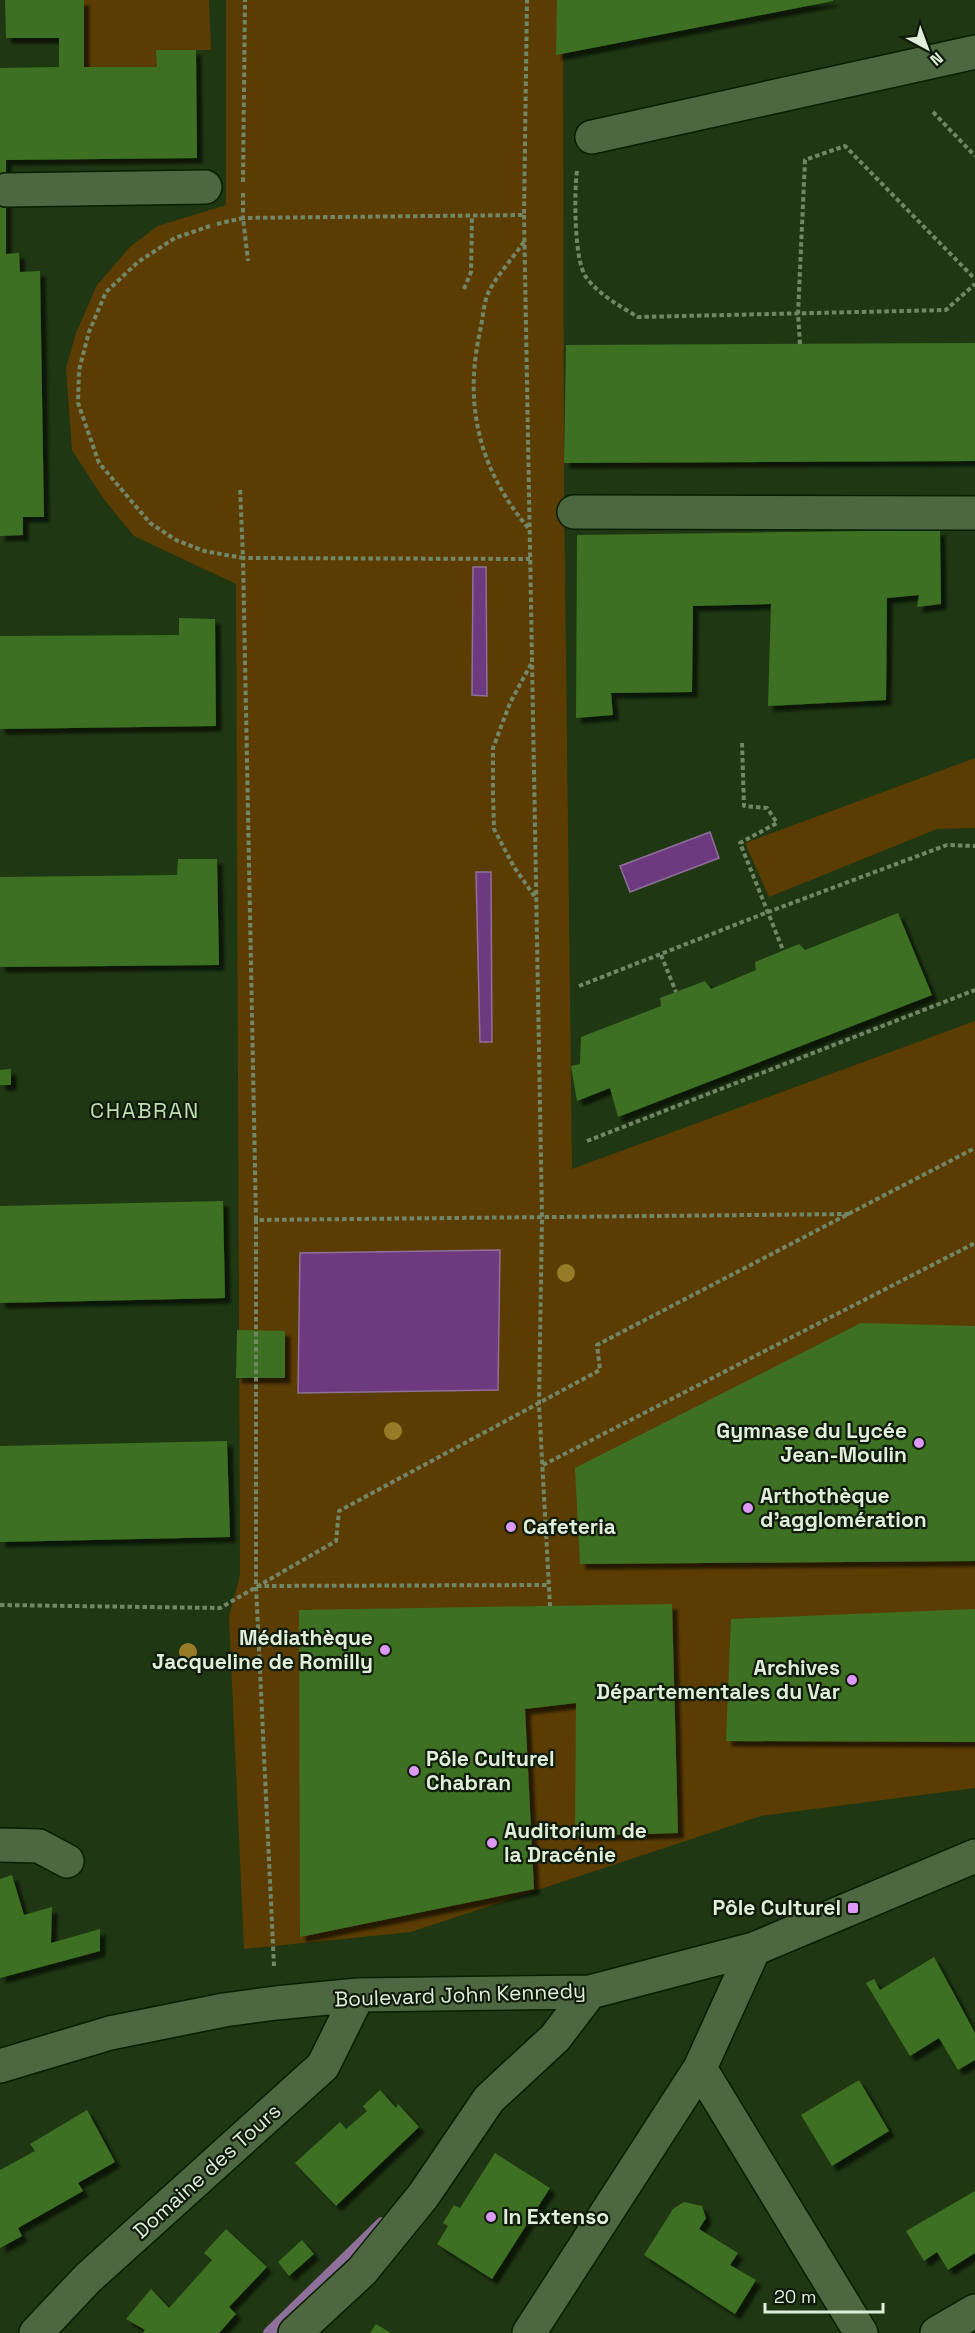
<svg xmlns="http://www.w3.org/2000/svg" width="975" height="2333" viewBox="0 0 975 2333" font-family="'Space Grotesk',sans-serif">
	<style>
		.green { fill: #5b3d03 }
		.water { fill: #6d397f; stroke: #8f709a; stroke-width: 1.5 }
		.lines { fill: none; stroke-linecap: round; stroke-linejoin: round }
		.stream { stroke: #8f709a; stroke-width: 12 }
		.building { fill: #3d7021; filter: url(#shadow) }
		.minor-casing { stroke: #071e00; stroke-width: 36 }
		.path { stroke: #728768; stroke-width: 4; stroke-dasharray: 4.5 3; stroke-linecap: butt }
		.minor { stroke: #4d6841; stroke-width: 33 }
		.tree { fill: #977b27 }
		.poi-dot { fill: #dc99f5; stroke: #101b0b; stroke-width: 2 }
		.labels { text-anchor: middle; stroke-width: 4.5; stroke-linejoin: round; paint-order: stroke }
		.poi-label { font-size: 21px; font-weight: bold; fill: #dfefd9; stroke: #101b0b; text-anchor: start }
		.street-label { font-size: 21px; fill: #dfefd9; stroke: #101b0b }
		.neighbourhood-label { font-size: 22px; letter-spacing: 1.5px; fill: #bfdeb2; stroke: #101b0b }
	</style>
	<defs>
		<filter id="shadow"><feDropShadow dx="5.5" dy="5.5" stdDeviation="1.5" flood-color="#0009"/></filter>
	</defs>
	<rect width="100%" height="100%" fill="#1f3712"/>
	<path class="green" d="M84,0H209L211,50H157V67H84Z
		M226,0H563L564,491L572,1169L975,1021V1788L761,1816L411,1932L244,1949L229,1616L240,1576L236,584L134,536L103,498L72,450L66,368L76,333L97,285L131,246L158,226L226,205Z
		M975,758V828L937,829L769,897L745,843Z"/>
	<path class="water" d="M473,567H486L487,696L472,695Z
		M710,832L719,858L630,892L620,866Z
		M476,872H491L492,1042H480Z
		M500,1250L498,1390L298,1393L300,1253Z"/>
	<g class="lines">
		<path class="stream" d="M269,2333L382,2223"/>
	</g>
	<path class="building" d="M5,0H84V67H157L156,50H196L197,158L6,160V254L19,253L20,272L40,271L44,517H23V535L0,536V68L59,67V38H6Z
		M557,0H833V1L556,55Z
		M975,343V461L564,463L566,345Z
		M940,530L941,604L917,607L919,595L887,598L886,700L768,706L771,604L693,606L692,692L611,693L613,715L576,718L577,535Z
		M179,618L215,619L216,726L0,729V636L179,635Z
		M178,859H217L219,965L0,967V877L177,875Z
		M898,913L932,995L618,1117L610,1088L577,1101L571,1066L580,1064L581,1037L661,1006L660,998L705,981L711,989L756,970L755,962L799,944L805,950Z
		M11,1069V1085H0V1070Z
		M223,1201L225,1298L0,1303V1206Z
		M861,1323L975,1326V1561L580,1564L575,1468Z
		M237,1330L285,1331V1378H236Z
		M227,1441L230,1537L0,1542V1446Z
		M672,1604L678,1833L575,1836L576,1703L525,1709L534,1889L300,1937L299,1610Z
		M975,1609V1742L726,1741L731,1619Z
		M12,1875L24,1915L52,1907L51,1943L100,1929V1951L0,1978V1879Z
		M934,1957L975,2033V2060L958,2070L939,2038L910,2056L866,1983L874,1979L880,1990Z
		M859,2080L889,2131L832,2166L801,2115Z
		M380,2090L396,2108L398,2104L419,2127L336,2206L295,2163L340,2122L346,2129L367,2111L363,2106Z
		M87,2110L115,2162L78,2183L83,2191L18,2228L22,2236L0,2248V2170L35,2151L30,2144Z
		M495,2153L550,2188L492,2279L437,2244L448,2226L443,2223L454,2205L460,2208Z
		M975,2191V2253L948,2270L937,2252L924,2261L906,2231Z
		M684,2202L702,2206L706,2218L699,2229L738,2253L730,2265L756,2280L735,2314L644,2255L673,2209Z
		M226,2229L267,2267L229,2307L236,2314L219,2333H143L145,2330L126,2319L151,2289L169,2308L212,2260L204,2253Z
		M302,2240L314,2254L289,2276L278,2262Z
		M376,2324L391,2333H370Z"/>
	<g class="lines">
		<g class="minor-casing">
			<path id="minor" d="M592,137L975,52
				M6,190L205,187
				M574,512L975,513
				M0,1845L39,1846L67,1861
				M754,1949L700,2068L861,2333
				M0,2066L110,2033L224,2010L276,2003L358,1995L590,1992L754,1949L975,1856
				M36,2333L88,2278L323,2066L358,1995
				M295,2333L362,2271L423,2196L489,2099L555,2038L590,1992
				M529,2333L700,2068
				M937,2333L975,2311"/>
		</g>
		<path class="path" d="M933,112L975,156
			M577,171C574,193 574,261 586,277C599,295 620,306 638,317L946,310L975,284
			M243,182L245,0
			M243,193V218L524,215L527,0
			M524,215L542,1217L539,1404L550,1606
			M217,224L243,218L248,261
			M210,226L175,238L138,262L106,292L89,332L79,370L78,403L99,463L150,523L176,540L204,551L243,558L240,487
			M524,242C513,258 498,274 489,291C484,301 483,316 481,327C463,403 478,468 529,529
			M464,289L471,272L472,216
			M800,344L798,314L805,160L845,146L975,279
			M531,664L510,703L493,748V793L494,829L514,867L535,897
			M742,743L744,806L767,808L777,823L740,843L783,950
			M661,955L676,992
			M579,986L768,912L947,845L975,846
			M587,1141L975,990
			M256,1220L243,558L530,559
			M543,1465L975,1243
			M257,1586L549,1585
			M0,1605L220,1608L336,1541L339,1511L600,1370L597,1345L975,1148
			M274,1966L256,1586V1220L849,1214"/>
		<use href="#minor" class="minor"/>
	</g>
	<g class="tree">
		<circle cx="566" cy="1273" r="9"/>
		<circle cx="393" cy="1431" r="9"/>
		<circle cx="188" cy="1652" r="9"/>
	</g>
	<g class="poi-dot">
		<circle cx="919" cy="1443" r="6"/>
		<circle cx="748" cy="1508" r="6"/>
		<circle cx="511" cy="1527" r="6"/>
		<circle cx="385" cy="1650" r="6"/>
		<circle cx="852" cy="1680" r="6"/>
		<circle cx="414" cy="1771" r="6"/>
		<circle cx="492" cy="1843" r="6"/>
		<rect x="847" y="1902" width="12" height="12" rx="3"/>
		<circle cx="491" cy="2217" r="6"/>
	</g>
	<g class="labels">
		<g class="poi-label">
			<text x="907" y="1438" text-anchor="end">Gymnase du Lycée<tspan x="907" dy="24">Jean-Moulin</tspan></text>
			<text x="760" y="1503">Arthothèque<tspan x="760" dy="24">d'agglomération</tspan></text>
			<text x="523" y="1534">Cafeteria</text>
			<text x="373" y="1645" text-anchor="end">Médiathèque<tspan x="373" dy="24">Jacqueline de Romilly</tspan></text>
			<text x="840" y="1675" text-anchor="end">Archives<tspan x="840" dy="24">Départementales du Var</tspan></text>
			<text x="426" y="1766">Pôle Culturel<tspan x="426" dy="24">Chabran</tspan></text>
			<text x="504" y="1838">Auditorium de<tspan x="504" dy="24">la Dracénie</tspan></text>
			<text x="841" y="1915" text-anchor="end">Pôle Culturel</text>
			<text x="503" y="2224">In Extenso</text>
		</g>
		<g class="street-label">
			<text transform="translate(460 1995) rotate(-2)" y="7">Boulevard John Kennedy</text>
			<text transform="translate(207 2171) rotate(-42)" y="7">Domaine des Tours</text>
		</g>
		<g class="neighbourhood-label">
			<text x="145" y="1118">CHABRAN</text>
		</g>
	</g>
	<g transform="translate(927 48) rotate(139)" stroke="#101b0b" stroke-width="4.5" paint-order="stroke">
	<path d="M0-4.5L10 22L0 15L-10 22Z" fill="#dfefd9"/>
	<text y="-9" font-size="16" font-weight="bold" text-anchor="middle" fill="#dfefd9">N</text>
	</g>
	<path d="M765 2303v9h118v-9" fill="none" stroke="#dfefd9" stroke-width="3"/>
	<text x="774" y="2303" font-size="18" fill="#dfefd9" stroke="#101b0b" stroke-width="4.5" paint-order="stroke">20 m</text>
</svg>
